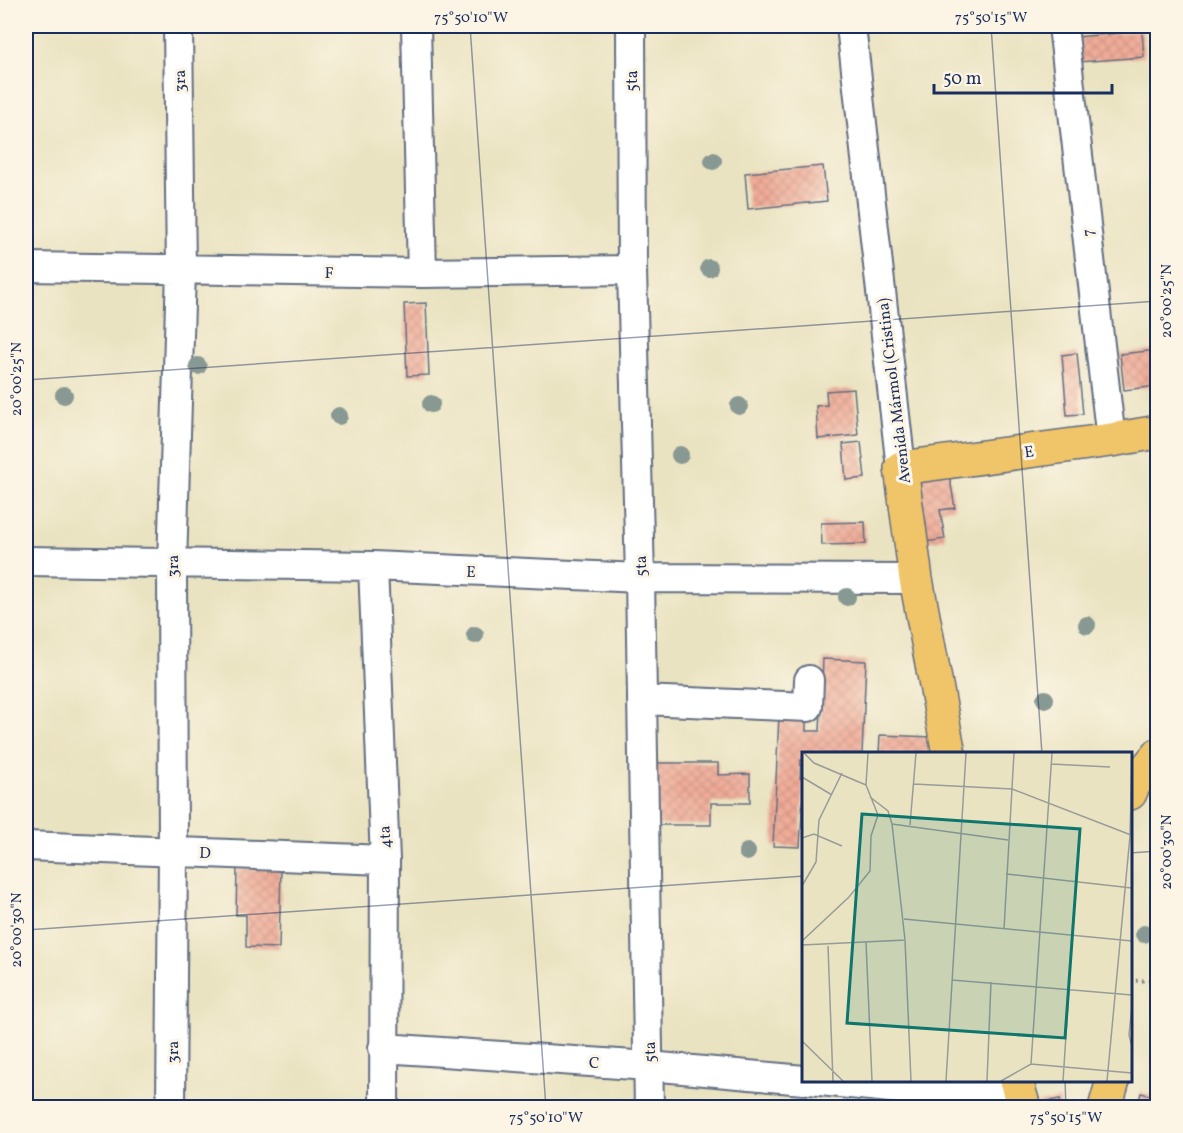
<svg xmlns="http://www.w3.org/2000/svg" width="1183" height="1133" viewBox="0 0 1183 1133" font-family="Vollkorn,serif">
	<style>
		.building { fill: url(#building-cross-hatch) }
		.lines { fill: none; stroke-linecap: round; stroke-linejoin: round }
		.minor-casing { stroke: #636e81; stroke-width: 32 }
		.major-casing { stroke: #636e81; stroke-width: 36 }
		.path { stroke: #636e81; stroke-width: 4; stroke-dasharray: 1.5 4.5; stroke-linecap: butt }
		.minor { stroke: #fff; stroke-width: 28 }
		.major { stroke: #f0c469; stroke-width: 33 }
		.tree { fill: #889892 }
		.ticks { fill: none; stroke: #1b2f5e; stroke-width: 1.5; stroke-opacity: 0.45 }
		.labels { text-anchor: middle; stroke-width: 6; stroke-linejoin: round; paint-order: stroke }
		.street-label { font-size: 16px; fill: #1b2f5e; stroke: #fcf5e5 }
		.inset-road { fill: none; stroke: #979b99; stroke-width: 1.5 }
		.view { fill: #0f766e; fill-opacity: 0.15; stroke: #0f766e; stroke-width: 3 }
		.inset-edge { fill: none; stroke: #1b2f5e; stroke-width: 3 }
		.neatline { fill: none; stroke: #1b2f5e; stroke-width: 2 }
		.ticks-label { font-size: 15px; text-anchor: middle; fill: #1b2f5e }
	</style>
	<defs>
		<pattern id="building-cross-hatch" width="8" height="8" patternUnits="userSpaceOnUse" patternTransform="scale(1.5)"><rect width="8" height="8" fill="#f0ac97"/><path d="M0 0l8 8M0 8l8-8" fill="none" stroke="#cd9485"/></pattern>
	</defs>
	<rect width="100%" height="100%" fill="#fcf5e5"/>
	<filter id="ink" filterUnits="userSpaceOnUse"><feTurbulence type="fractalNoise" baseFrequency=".0167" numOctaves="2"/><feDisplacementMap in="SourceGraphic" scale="12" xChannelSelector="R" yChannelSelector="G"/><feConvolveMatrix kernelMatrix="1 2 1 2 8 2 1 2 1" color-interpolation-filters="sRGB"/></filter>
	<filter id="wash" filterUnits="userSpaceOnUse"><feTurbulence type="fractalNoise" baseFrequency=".008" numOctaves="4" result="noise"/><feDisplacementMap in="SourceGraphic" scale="24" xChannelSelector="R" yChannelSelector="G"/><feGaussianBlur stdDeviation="1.35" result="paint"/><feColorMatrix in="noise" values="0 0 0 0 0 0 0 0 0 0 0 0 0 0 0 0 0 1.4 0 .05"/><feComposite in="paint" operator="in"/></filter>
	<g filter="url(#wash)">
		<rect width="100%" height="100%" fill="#eae3c1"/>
		<g id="blocks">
			<path class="building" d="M1142,31L1144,57L1078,62L1076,37Z
				M823,166L827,201L748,209L745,173Z
				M426,303L429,375L407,376L404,304Z
				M1158,350V386L1124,390L1120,354Z
				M1077,353L1083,414L1067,415L1062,355Z
				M854,389L858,435L818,439L816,406L827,405L826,391Z
				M861,442L865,478L846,480L843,444Z
				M948,467L955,508L940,510L945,539L926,542L914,473Z
				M865,522L866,544L822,545L821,523Z
				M823,659L866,661L862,754H804V760H801L800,778L804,779L800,847L773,846L779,715L806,716V731H820Z
				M880,735L932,737V754H879Z
				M650,763H718V775L750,774V803H711V825H650Z
				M237,868L281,869L279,948L246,947V915H236Z
				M1141,1093L1158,1097V1108H1137Z
				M1060,1099L1062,1108H1038L1036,1104Z
				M962,1100H989L990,1108H964Z"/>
		</g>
	</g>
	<g filter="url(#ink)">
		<use href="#blocks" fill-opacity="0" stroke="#636e81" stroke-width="1.5"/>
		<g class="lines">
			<g class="minor-casing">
				<path id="minor" d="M416,26L422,273
					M631,26L632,270L640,578L649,1108
					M851,26L901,468
					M1063,26L1111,440
					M26,267L422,273L632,270
					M26,561L373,566L640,578L916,579
					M373,566L385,860L384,1108
					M642,700L808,707L809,680
					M26,846L385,860
					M383,1048L649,1066L804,1080
					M810,1080L920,1091L1018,1090
					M171,1108L173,851L172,565L181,271L178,26"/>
			</g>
			<g class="major-casing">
				<path id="major" d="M949,754L916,579L901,468L1111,440L1158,432
					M1130,793L1134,784L1158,755
					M1016,1080L1024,1108
					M1105,1108L1113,1080"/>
			</g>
			<path class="path" d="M1130,981L1158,980"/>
			<use href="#minor" class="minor"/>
			<use href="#major" class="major"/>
		</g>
		<g class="tree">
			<circle cx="713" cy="161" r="9"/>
			<circle cx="709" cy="268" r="9"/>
			<circle cx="198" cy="366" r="9"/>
			<circle cx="64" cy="395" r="9"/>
			<circle cx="431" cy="404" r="9"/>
			<circle cx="739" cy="406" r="9"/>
			<circle cx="339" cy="416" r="9"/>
			<circle cx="680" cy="455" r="9"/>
			<circle cx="847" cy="597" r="9"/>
			<circle cx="1087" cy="625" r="9"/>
			<circle cx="475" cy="635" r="9"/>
			<circle cx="1045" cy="699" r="9"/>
			<circle cx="747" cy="852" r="9"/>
			<circle cx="1144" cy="934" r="9"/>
		</g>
	</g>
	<path class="ticks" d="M470,26L546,1108M991,26L1042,754M26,380L1158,301M1130,853L1158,851M26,930L804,876M1065,1080L1066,1108M26,1104V1108"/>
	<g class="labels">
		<g class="street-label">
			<text transform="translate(179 81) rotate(-91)" y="6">3ra</text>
			<text transform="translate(631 81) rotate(-90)" y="6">5ta</text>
			<text transform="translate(1087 233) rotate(-97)" y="6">7</text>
			<text transform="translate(329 272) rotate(1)" y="6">F</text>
			<text transform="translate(893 391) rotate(-97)" y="6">Avenida Mármol (Cristina)</text>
			<text transform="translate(1029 451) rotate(-8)" y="6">E</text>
			<text transform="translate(172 566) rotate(-89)" y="6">3ra</text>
			<text transform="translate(640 566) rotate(-91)" y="6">5ta</text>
			<text transform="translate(471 571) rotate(2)" y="6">E</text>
			<text transform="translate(384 837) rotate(-92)" y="6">4ta</text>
			<text transform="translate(205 852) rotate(2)" y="6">D</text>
			<text transform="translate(172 1052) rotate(-89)" y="6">3ra</text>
			<text transform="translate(649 1052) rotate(-91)" y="6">5ta</text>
			<text transform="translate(594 1062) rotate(4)" y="6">C</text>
		</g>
	</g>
	<g transform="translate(802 752)">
		<rect width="330" height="330" fill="#eae3c1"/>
		<path class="inset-road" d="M2,1L12,11L64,33M249,12L308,15M0,25L30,43M112,32L210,37L329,83M90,72L206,88M108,73L114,1M0,86L12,82L40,94M204,122L330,136M0,134L14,110L17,68L40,21M102,167L330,189M202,177L212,1M103,188L109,329M0,189L47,145L68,119L69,84L76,63L64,33L66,1M64,190L70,329M0,193L103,188L90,72L86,59L68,45M26,194L31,329M150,228L330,243M330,254L327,283L330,295M0,289L41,329M229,312L250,1M144,329L164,1M185,329L189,230M199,329L229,312L330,321M261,329L267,237M305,329L328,84L330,1"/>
		<path class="view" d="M60,62L278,77L263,286L45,271Z"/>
		<rect width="330" height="330" class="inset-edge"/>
	</g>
	<rect width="1183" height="1133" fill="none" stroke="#fcf5e5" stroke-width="66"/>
	<path d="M934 84v9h178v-9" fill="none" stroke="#1b2f5e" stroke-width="3"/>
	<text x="943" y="84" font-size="18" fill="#1b2f5e" stroke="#fcf5e5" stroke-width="4.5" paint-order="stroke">50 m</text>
	<rect x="33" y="33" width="1117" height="1067" class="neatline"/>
	<g class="ticks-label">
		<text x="471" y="22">75°50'10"W</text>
		<text x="991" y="22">75°50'15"W</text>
		<text transform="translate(1166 301) rotate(-90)" y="5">20°00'25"N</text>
		<text transform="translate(16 379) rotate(-90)" y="5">20°00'25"N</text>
		<text transform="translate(1166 852) rotate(-90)" y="5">20°00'30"N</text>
		<text transform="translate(16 930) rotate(-90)" y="5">20°00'30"N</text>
		<text x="546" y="1122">75°50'10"W</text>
		<text x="1066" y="1122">75°50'15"W</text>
	</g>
</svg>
